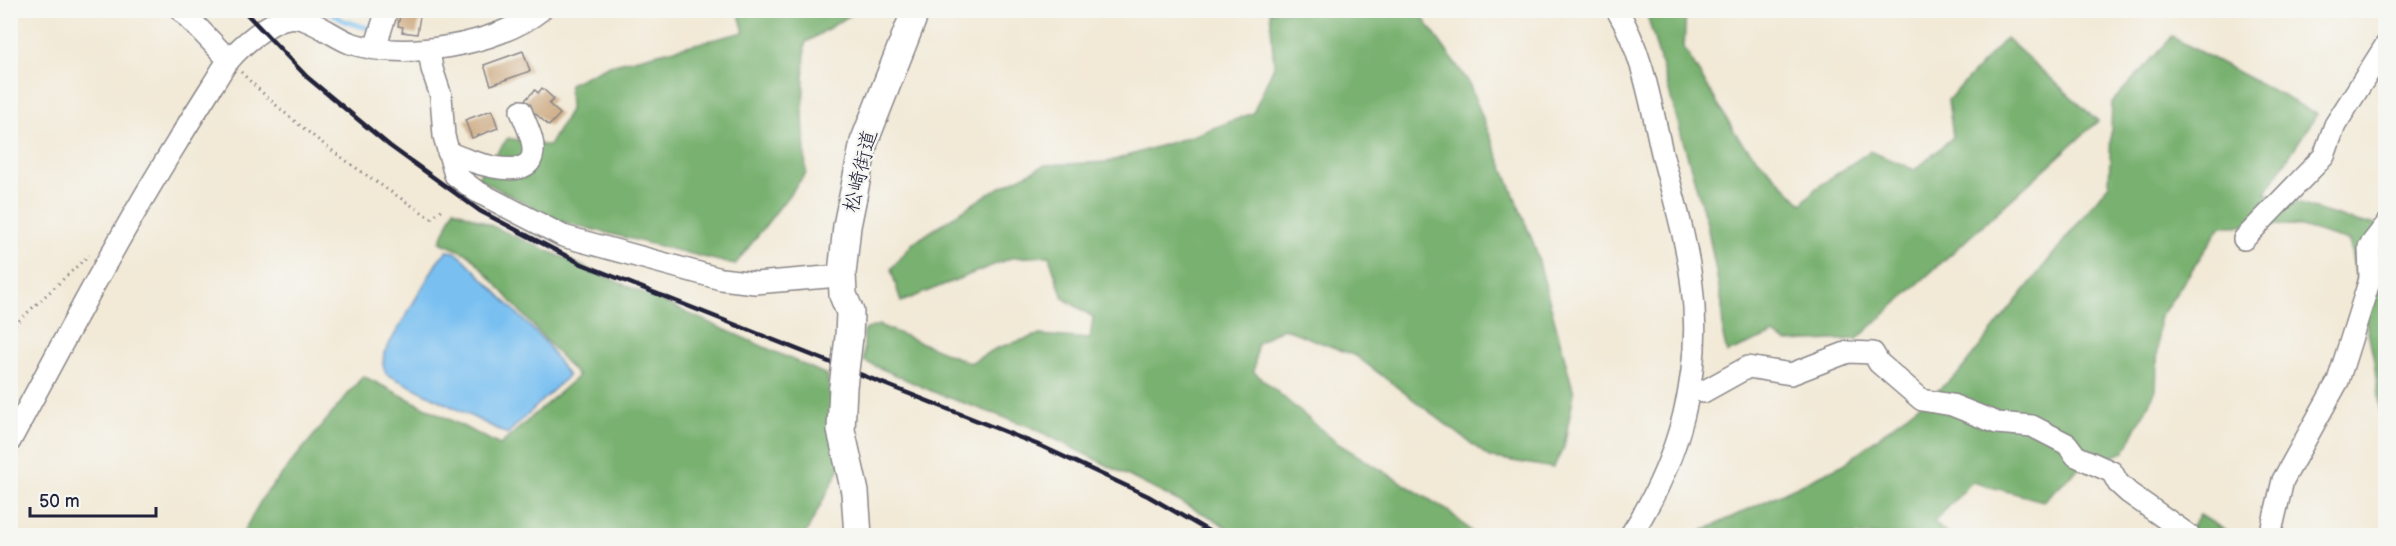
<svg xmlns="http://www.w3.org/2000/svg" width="2396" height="546" viewBox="0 0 2396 546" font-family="'Balsamiq Sans','Klee One',sans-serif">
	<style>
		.forest { fill: #78b16f; stroke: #4d6a55; stroke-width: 1.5 }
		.water { fill: #79c0f1; stroke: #4e7196; stroke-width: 1.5 }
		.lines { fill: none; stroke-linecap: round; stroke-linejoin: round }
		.stream { stroke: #79c0f1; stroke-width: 5 }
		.building { fill: #cca87f }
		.minor-casing { stroke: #8a8688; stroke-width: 24 }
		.major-casing { stroke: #8a8688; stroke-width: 30 }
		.path { stroke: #8a8688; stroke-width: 3; stroke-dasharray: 1.5 4.5; stroke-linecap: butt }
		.minor { stroke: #fff; stroke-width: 21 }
		.major { stroke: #fff; stroke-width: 27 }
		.rail { stroke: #22223b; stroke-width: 4.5 }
		.major-bridge-casing { stroke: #8a8688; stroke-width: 30; stroke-linecap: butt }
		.major-bridge { stroke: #fff; stroke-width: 27 }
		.labels { text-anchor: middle; stroke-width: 5; stroke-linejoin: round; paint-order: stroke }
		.street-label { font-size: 21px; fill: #22223b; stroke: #f6f6f2 }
	</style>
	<rect width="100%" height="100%" fill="#f6f6f2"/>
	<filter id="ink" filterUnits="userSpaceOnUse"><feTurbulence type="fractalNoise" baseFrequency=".0167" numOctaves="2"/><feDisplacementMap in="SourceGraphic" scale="12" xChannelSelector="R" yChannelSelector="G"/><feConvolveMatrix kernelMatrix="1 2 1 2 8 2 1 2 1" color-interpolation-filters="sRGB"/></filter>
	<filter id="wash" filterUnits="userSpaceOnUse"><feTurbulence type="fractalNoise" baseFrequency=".008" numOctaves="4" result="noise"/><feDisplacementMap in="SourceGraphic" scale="24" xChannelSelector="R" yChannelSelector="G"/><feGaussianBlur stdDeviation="1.35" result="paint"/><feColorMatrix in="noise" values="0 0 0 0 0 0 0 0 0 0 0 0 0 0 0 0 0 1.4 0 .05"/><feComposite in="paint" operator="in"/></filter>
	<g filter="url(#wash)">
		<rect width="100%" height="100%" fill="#f2e9d6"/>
		<path class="forest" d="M738,11H857L805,43L803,116L806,173L735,265L559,221L477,178L508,138L549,146L570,110L569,84L610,65L744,32Z
			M1270,11H1418L1468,81L1535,247L1574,393L1564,447L1553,468L1489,457L1356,356L1283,328L1257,343L1254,372L1337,443L1450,512L1475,535H1238L1212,518L1031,427L936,393L864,361V330L879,325L970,363L997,348L1038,335L1090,339L1093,317L1063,298L1049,256L1011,258L901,302L891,269L913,243L991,192L1045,165L1108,162L1195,135L1253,113L1274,66Z
			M1646,11H1686L1684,48L1739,139L1802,204L1815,189L1870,151L1915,170L1953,137L1948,100L2006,38L2098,121L1857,339L1787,342L1773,334L1727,353L1723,336L1722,304L1707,224Z
			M2172,37L2317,114L2265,193L2360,223L2385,224V450L2384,448L2374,361L2349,241L2294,225L2221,226L2159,319L2156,390L2124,452L2078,469L2043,501L1972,482L1934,522L1948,535L1701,536L1700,532L1844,464L1958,374L2109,184L2112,102Z
			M454,209L827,375L844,460L805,535L241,536L263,497L363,376L500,445L578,376L470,255L440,242Z
			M2200,515L2233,535L2184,536Z"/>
		<path class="water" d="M447,251L455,252L465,260L546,343L568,376L507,434L386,374L383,365L384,353L439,259Z"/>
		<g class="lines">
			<path class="stream" d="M327,10L344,21L371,29L373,23"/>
		</g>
		<g id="blocks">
			<path class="building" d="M401,10H421L417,34L402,32L403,27L398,26Z
				M523,51L530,71L491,85L484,65Z
				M542,88L554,99L549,104L560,114L549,126L523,102L535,90L538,93Z
				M492,110L498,128L472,138L465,120Z"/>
		</g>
	</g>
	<g filter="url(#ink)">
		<use href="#blocks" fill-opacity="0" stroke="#8a8688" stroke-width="1.5"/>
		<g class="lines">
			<g class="minor-casing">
				<path id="minor" d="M181,10L229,60
					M1617,10C1643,53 1651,105 1662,153C1673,196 1687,241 1692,286C1703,373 1679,462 1630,536
					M375,48L387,10
					M429,50L432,69L441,96L444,136L455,175L476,191L563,236L721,279L755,283L827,277L842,274
					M448,152C464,160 524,182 532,157C537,143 525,123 521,111
					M2244,239L2324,156L2335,125L2386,45
					M1703,392L1748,367L1791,374L1848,352L1873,353L1879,363L1922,400L1952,405L1997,423L2032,426L2067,444L2076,456L2112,472L2118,483L2129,493L2190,536
					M10,441C64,341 116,240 176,144C188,124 200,105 212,86C218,77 223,67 230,59C241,46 271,20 288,18C306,14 332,36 350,43C402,61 498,45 541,10
					M2270,536L2283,480L2338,381L2370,279L2369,247L2386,225"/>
			</g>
			<g class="major-casing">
				<path id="major" d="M849,337L850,312L843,295L842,274L847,226L864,142L916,10
					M843,387L841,430L855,492L858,536"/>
			</g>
			<path class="path" d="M241,72C297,129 364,175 431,218L444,208
				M10,329L89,255"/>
			<use href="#minor" class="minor"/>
			<use href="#major" class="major"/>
			<path class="rail" d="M243,10L307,77L390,146L480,211L582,264L1041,446L1148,496L1217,536"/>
			<g class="major-bridge-casing">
				<path id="major-bridge" d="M843,387L849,337"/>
			</g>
			<use href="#major-bridge" class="major-bridge"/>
		</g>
	</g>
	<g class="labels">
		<g class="street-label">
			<text transform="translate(860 171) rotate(-76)" y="7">松崎街道</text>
		</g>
	</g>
	<rect width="2396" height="546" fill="none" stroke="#f6f6f2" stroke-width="36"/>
	<path d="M30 507v9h126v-9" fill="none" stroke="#22223b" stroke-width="3"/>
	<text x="39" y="507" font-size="18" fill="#22223b" stroke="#f6f6f2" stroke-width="4.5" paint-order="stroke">50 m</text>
</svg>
